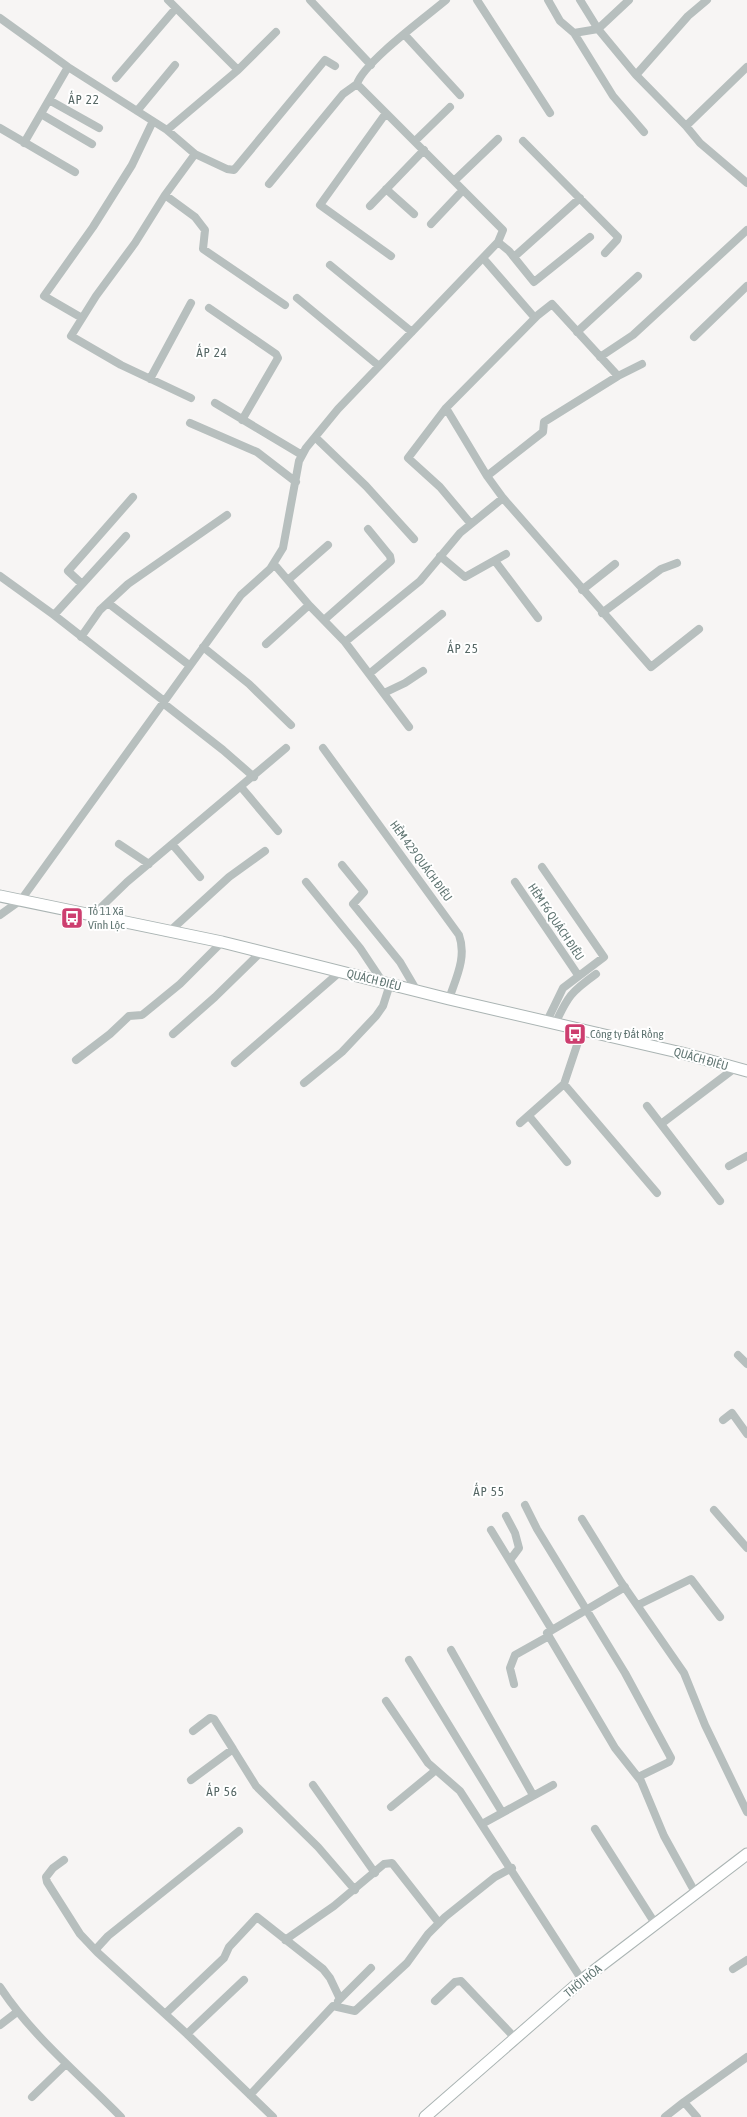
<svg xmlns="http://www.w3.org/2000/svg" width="747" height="2117" viewBox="0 0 747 2117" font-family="'Asap Condensed',sans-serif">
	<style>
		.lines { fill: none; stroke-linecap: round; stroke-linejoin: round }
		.secondary-casing { stroke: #aab4b3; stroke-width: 13 }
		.street { stroke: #b7bfbe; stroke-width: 8 }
		.secondary { stroke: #fff; stroke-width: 11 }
		.labels { text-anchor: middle; stroke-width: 4; stroke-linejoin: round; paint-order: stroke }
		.street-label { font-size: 12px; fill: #617673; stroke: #fff }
		.poi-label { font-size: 12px; fill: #617673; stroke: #fff; text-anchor: start }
		.neighbourhood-label { font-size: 13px; letter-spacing: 1px; fill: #566765; stroke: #fff }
	</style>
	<rect width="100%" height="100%" fill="#f7f5f4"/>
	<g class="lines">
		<g class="secondary-casing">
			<path id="secondary" d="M0,896L222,942L449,999L682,1053L747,1071
				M425,2117L582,1980L747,1854"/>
		</g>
		<path class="street" d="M168,0L238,70
			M310,0L371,65
			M477,0L550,113
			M548,0L560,21L574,33L598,29L629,0
			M580,0L598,29L636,75L686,126L700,143L747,183
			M0,18L68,67L167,130L238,70L276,32
			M574,33L613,96L644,132
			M404,34L460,95
			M636,75L688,16L707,0
			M116,78L176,8
			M49,100L99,128
			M137,111L175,65
			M386,113L320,205L391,256
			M41,114L92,144
			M686,126L747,67
			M0,128L75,172
			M167,130L195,154L165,195L135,243L96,296L71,336L121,365L191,398
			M415,141L450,107
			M523,141L618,237L617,240L605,253
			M24,143L68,67
			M195,154L227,169L234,170L325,60L335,66
			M454,181L498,139
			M269,184L343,94L357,84
			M386,189L414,214
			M165,195L195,217L205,230L203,249L285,305
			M370,206L424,150
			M431,224L463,190
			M498,242L509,251L534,282L590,237
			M514,257L580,198
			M483,258L535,318
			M330,265L412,332
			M297,298L379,366
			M209,308L276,354L278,358L242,420
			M82,318L44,296L93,227L132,165L153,121
			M577,332L638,276
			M694,337L747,286
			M600,357L633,335L747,230
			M150,379L191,303
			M215,403L302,455
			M446,408L487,476L503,498L651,667L699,629
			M190,423L257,452L296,482
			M315,437L366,486L414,539
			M487,476L543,432L544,422L618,376L642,364
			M471,524L440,487L408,458L446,408L538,315L552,304L618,376
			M440,556L465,577L506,554
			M495,561L538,618
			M274,564L309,605L345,642L409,727
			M0,576L54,615L164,701
			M288,580L328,545
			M82,584L68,571L133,497
			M582,590L615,564
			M108,603L189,665
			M602,613L661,569L677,563
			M54,615L126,536
			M324,620L391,561L390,556L368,529
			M81,637L100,610L128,584L227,515
			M345,642L420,581L460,533L503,498
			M266,644L309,605
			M203,647L249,684L291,725
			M369,674L442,614
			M384,693L405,683L423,671
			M163,703L223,750L254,777
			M323,748L459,935C467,957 456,978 449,999
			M241,787L278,831
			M119,844L149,864
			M172,844L200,877
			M342,865L364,892L353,904L400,962L417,991
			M542,867L604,957L563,988L547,1021
			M306,882L360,948L382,981
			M515,882L578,975
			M0,915L21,900L241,595L270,569L283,548L299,461L306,448L338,409L498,242L503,230L357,84C364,62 426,17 446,0
			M92,916L127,882L286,748
			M170,931L229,877L265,851
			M555,1024C568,996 571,992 596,974
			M173,1034L215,997L262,951
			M76,1060L110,1034L129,1016L142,1015L180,984L222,942
			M235,1063L341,971
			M304,1083L342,1052L376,1016L383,1006L390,984
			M564,1084L657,1193
			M647,1106L720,1201
			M529,1116L567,1162
			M520,1123L564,1084L582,1030
			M661,1124L735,1068
			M729,1166L747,1156
			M738,1355L747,1364
			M723,1420L732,1413L747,1434
			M525,1505L537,1529L625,1673L671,1758L669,1762L638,1777
			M714,1510L747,1548
			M506,1516L515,1533L519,1548L510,1560
			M582,1519L621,1582L684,1673L705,1725L747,1812
			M491,1530L552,1630
			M625,1587L547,1633L615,1748L641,1781L664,1836L696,1894
			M638,1605L691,1579L720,1617
			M451,1650L533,1795
			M409,1660L502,1812
			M514,1684L510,1668L515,1655L549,1636
			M386,1701L428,1763L460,1791L582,1980
			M193,1731L210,1718L214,1719L233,1749
			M191,1780L233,1749L256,1786L318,1847L355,1890
			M313,1785L375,1873
			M391,1807L436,1770
			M482,1824L553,1785
			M595,1829L656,1925
			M239,1831L108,1936L97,1948V1952L187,2034L273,2117
			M64,1860L53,1868L46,1877L47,1882L80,1934L97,1952
			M285,1940L334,1906L384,1864L392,1863L439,1923
			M733,1969L747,1960
			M0,1987C33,2037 80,2075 121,2117
			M338,2001L371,1968
			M435,2001L455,1982L461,1981L516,2039
			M165,2014L224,1958L229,1947L257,1917L323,1969L330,1978L340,1999
			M0,2025L17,2012
			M187,2034L244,1980
			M250,2095L333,2006L355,2011L407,1963L428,1934L445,1917L495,1877L512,1868
			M32,2097L66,2064
			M665,2117L684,2102
			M697,2117L684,2102L747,2057"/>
		<use href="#secondary" class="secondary"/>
	</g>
	<defs>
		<g id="bus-square" transform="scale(1.15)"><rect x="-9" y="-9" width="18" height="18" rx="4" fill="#cd3e6f" stroke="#fff"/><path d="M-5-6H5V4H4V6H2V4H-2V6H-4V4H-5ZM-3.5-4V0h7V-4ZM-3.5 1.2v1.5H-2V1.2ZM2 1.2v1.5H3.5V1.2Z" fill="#fff"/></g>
	</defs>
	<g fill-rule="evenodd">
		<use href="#bus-square" x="72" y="918"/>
		<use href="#bus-square" x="575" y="1034"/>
	</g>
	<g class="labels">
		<g class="street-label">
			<text transform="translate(421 861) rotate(54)" y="4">HẺM 429 QUÁCH ĐIÊU</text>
			<text transform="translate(556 922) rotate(56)" y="4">HẺM F6 QUÁCH ĐIÊU</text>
			<text transform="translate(374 980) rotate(14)" y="4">QUÁCH ĐIÊU</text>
			<text transform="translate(701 1059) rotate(16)" y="4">QUÁCH ĐIÊU</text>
			<text transform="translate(583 1981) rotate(-39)" y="4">THỚI HÒA</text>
		</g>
		<g class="poi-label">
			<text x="88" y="915">Tổ 11 Xã<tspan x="88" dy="14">Vĩnh Lộc</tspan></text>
			<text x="590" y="1038">Công ty Đất Rồng</text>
		</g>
		<g class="neighbourhood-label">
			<text x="84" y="104">ẤP 22</text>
			<text x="212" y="357">ẤP 24</text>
			<text x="463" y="653">ẤP 25</text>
			<text x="489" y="1496">ẤP 55</text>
			<text x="222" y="1796">ẤP 56</text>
		</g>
	</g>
</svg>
